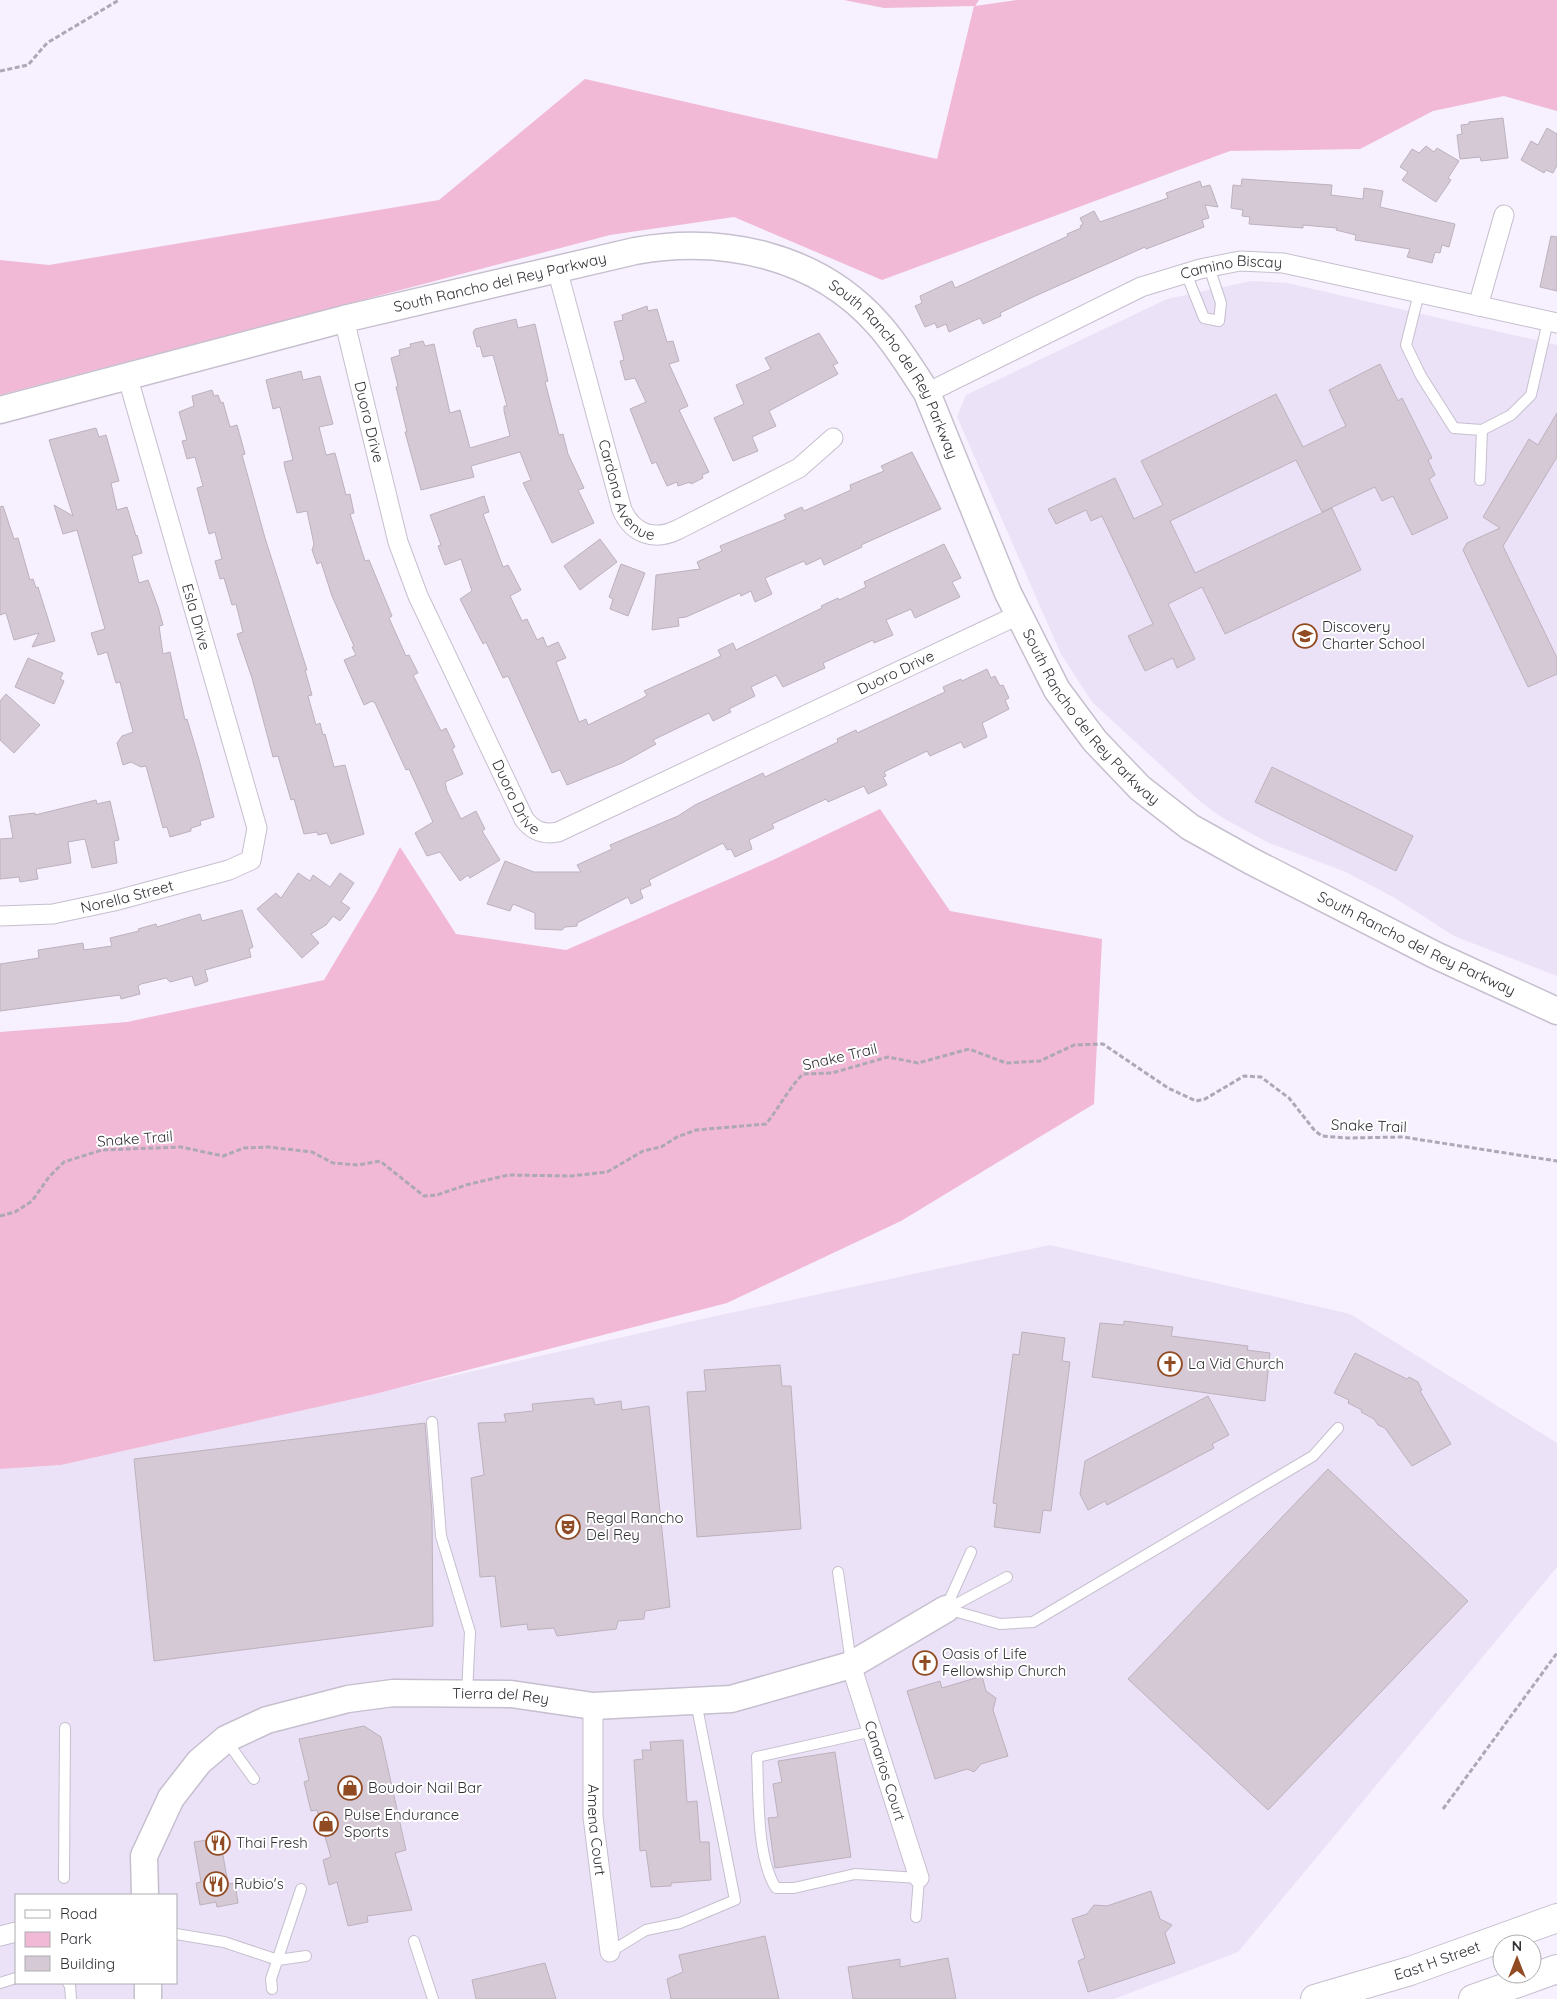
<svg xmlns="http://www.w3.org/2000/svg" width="1557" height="1999" viewBox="0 0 1557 1999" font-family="Quicksand,sans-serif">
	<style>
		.built { fill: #ebe2f8; fill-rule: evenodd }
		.green { fill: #f1b9d6 }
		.building { fill: #d5c9d5; stroke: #bcb1bc }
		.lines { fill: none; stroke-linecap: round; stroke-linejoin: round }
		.lane-casing { stroke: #c6bfce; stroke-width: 12 }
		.street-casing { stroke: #c6bfce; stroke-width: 21 }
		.secondary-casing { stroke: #c6bfce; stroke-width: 29 }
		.primary-casing { stroke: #c6bfce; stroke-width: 30 }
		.path { stroke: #ada8b4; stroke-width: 3; stroke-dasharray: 5 2.5; stroke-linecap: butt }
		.lane { stroke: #fff; stroke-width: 10 }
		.street { stroke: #fff; stroke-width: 19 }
		.secondary { stroke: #fff; stroke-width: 26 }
		.primary { stroke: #fff; stroke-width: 28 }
		.labels { text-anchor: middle; stroke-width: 4; stroke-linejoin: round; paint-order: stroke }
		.street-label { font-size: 15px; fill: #333036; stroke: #fff }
		.poi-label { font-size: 15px; fill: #333036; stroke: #fff; text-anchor: start }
	</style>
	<rect width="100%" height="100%" fill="#f6f0ff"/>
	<path class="built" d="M1251,281L1287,283L1557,345V976L1454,936L1395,898L1346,872L1267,842L1223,818L1202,803L1092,702L1061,654L957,417L966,395L1167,299Z
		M1050,1245L1350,1314L1557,1443V1567L1238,1952L1114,1999H0V1469L61,1465L711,1317ZM16,1895H176V1983H16Z"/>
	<path class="green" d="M844,0H979L975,6L1017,0H1557V111L1504,96L1433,111L1360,149L1230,151L882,280L734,217L610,235L0,395V260L49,265L439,200L585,79L937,159L974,6L884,8Z
		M880,809L950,911L1102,939L1094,1104L901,1221L727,1303L375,1394L61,1465L0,1469V1032L127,1022L324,980L376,893L400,847L456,934L566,950L773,860Z"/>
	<path class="building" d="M1503,118L1508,158L1481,161L1480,157L1460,159L1457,135L1462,134L1461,125L1469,124V122Z
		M1547,128L1557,134V165L1553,173L1546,170L1544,173L1521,160L1531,141L1538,145Z
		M1426,146L1434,152L1437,148L1459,161L1448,178L1451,180L1436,202L1402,180L1408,172L1400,167L1412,149L1419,153Z
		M1242,179L1332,185L1331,195L1363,199L1364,188L1383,191L1380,207L1455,224L1449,247L1442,245L1440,253L1435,252L1432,263L1407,257L1410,249L1355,240L1356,235L1336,230L1337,228L1303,225V228L1249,224L1250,217L1242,216L1243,210L1231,208L1233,185L1241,186Z
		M1200,181L1202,187L1210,185L1218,207L1205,205L1209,218L1202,220L1204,227L1146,249L1145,247L1033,297L1000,313L1001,316L983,324L980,318L949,332L946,324L937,328L935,323L925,327L915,306L922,303L920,296L952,281L955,288L1068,236L1067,234L1081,228L1080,226L1083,224L1080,218L1094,211L1100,222L1168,198L1166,193Z
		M1551,236L1557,237V291L1540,287Z
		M647,306L648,311L657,309L667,342L673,341L679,361L669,364L688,406L679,410L709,472L702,475L703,478L691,484L690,482L678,486L677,482L667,486L656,462L652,464L630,409L646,402L635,378L625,380L620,361L624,360L614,322L623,320L622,315Z
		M516,319L518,328L535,324L548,381L545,382L559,435L563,434L568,454L584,488L578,490L594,523L552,543L523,483L531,480L520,452L471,466L474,477L421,490L405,432H407L396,387L398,386L391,358L400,355L399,350L411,347L410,344L423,341L425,346L434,344L450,413L460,410L470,448L510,436L504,411V406H507L493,355L483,357L480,346L477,347L473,332L475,329Z
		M819,333L838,363L833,365L838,374L769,411L776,426L752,437L758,451L733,461L714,418L744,404L736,385L771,369L765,358Z
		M1380,364L1398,401L1402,398L1432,458L1428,460L1435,475L1429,479L1448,518L1412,535L1393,496L1382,501L1375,487L1322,512L1296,460L1170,521L1195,573L1332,508L1361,570L1225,634L1202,587L1168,604L1195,659L1177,668L1173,658L1145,671L1128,636L1153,624L1102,516L1091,521L1086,510L1056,524L1048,509L1115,478L1134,519L1163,505L1141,461L1276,394L1303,447L1346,426L1329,390Z
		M301,371L303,380L320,376L333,424L319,427L326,455L335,453L346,495L350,494L354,513L350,514L365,561L369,560L392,616L389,618L406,656L409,655L418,673L413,675L441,731L446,728L455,747L452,749L463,774L445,782L447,791L461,819L476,811L485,829L482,831L500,860L470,878L468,875L460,881L440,852L427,856L415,833L433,822L409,769L406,770L375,703L372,701L364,705L344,660L356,655L352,647L354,646L332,596L321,562L317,564L312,550L314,544L307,511L297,513L285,468L284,462L293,460L280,407L273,409L266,380Z
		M212,390L214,396L218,395L221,403L223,402L230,427L237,425L245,454L242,455L265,538L307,670H305L312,695L308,696L316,725L320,723L323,735L325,734L334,767L345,765L364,834L331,844L327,833L318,835L317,832L304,834L294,799L291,800L278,756L273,757L252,678L237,634L243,632L236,604L232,605L224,578L220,579L215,561L222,559L215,532L209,534L197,488L203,486L195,457L187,459L182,441L187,440L179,412L194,406L192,396Z
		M1557,413V457L1503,546L1557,658V674L1528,687L1463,550L1467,543L1500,528L1483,517L1529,439L1538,445Z
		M96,428L99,437L106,435L119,481L111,483L117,510L127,507L136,536L137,535L142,553L132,556L139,583L148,580L158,607L163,625L159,626L163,654L170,652L185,720L187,719L200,763L214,817L200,821L201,825L191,828V831L170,837L167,827L163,828L146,766L141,767L131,762L123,765L117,743L122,736L133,732L120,682L116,683L107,652L98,655L91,633L105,629L77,530L63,534L54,505L73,516L49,440Z
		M912,452L941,509L861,545L862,547L824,565L821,558L806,565L804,561L765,578L772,594L755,602L751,591L741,596L740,593L686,617L678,618L679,626L652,630L656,575L700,569L697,562L722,551L720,546L786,519L784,515L802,507L804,511L851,490L850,485L884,471L881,466Z
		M484,496L489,512L483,514L503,567L508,565L521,590L510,596L522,621L527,619L537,640L543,637L547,647L558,642L566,658L556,662L579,722L586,719L588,725L643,698L647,695L644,691L721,656L718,650L733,643L736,650L822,608L821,606L838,598L839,600L866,587L864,582L944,544L961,578L952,582L960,597L915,618L911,609L886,620L893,635L874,643L873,640L823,663L825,668L783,687L776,675L751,687L755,696L729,709L731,712L713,721L709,713L653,740L656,744L622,763L567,785L560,770L552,773L508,676L503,678L486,642L483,644L460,599L472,591L461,559L445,565L438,546L441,545L430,515Z
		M3,506L14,539L18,538L30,580L33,579L36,588L38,587L55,641L32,647L39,633L14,640L6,613L0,615V507Z
		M600,539L617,562L580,590L564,566Z
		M621,564L645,573L628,616L610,609L613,599L609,597Z
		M28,658L63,673L60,679L64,681L54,704L15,687Z
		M987,669L991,678L995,676L1000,686L1003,685L1009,698L1005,700L1009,709L982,723L987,737L964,748L961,742L930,756L927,751L884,772L886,776L883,777L887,785L868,794L864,786L828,802L826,799L772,824L774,828L749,840L752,849L735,857L731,849L727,850L723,843L649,880L651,885L640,890L643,898L631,904L628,897L577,923V926L565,927L562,930L535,929V913L513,904L510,911L487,904L505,861L534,872H581L577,865L612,849L610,845L678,816L695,805L763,773L765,777L838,742L837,739L856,730L857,733L945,692L943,687L961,679L962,681Z
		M6,694L40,725L14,753L0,740V701Z
		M1272,767L1413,836L1396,871L1255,802Z
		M96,800L97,804L110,801L119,840L114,841L117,863L92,868L85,839L68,842L71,863L36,869L38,879L20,882L19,877L0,879V839L13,838L9,816L35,813V815Z
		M298,873L310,881L313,875L330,887L340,873L354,883L341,902L350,908L340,921L333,916L326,925L311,934L319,943L302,958L257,909L276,893L281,898Z
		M242,910L253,947L249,949L251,957L205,970L208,981L195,986L192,976L170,982L166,978L141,984L138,986L140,994L121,999L120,995L0,1011V964L39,958L38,950L64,946L83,943L84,950L112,946L110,938L139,931L138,929L156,924L157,927L200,914L202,921Z
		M1124,1321L1173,1327L1171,1336L1248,1346L1247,1350L1270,1353L1265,1401L1092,1377L1100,1323L1124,1325Z
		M1022,1332L1065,1338L1062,1361L1070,1362L1051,1511L1043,1510L1040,1533L994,1527L997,1504L993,1503L1013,1354L1019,1355Z
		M1355,1353L1407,1379L1409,1377L1418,1382L1422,1390L1420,1391L1451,1444L1412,1466L1385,1428L1378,1425L1374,1419L1361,1412L1362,1410L1348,1403L1349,1400L1334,1393Z
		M780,1365L782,1386H791L801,1529L697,1537L687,1392L706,1391L704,1370Z
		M1208,1396L1229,1435L1212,1444L1214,1448L1107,1505L1105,1501L1088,1510L1080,1494L1085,1461Z
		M593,1398L595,1405L621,1401L622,1410L649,1406L670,1607L645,1611L644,1619L618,1621L616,1629L557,1636L554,1628L528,1630L527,1624L501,1627L495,1576L480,1577L471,1478L484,1475L478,1423L506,1422L504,1414L533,1411L532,1404Z
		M425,1423L432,1513L433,1626L154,1661L134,1459Z
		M1328,1469L1468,1601L1268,1810L1128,1679Z
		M982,1676L986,1691L996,1698L993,1710L1008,1756L981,1764L974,1772L967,1769L935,1779L907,1691L940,1681L942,1688Z
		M364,1726L381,1737L406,1850L395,1853L412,1910L367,1916L368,1922L348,1926L337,1882L329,1885L323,1860L331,1857L317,1810L311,1811L304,1782L309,1780L299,1739Z
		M683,1740L687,1802L697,1801L700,1842H709L711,1880L671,1883V1886L651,1887L646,1850L640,1851L634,1760L643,1759L642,1750H651L650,1742Z
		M835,1752L851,1857L775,1868L768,1818L778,1817L773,1784L782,1782L778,1761Z
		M220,1838L228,1884L235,1883L238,1903L217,1907L216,1902L200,1905L196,1883L201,1882L194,1842Z
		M1151,1891L1160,1919L1172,1925L1165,1933L1175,1963L1088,1992L1078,1961L1085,1958L1072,1919L1087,1914L1094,1905L1107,1906Z
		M765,1936L779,1999H671L667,1979L683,1972L679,1955Z
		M948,1958L956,1999H853L848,1967L900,1959V1967Z
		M545,1963L556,1999H476L472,1980Z"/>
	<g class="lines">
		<g class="lane-casing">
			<path id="lane" d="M1186,273L1204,318L1219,321L1221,303L1209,267
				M1419,293L1406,345L1421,376L1454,428L1482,430L1511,415L1531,395L1548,321
				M1480,480L1482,430
				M432,1422L441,1536L470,1632L467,1693
				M838,1572L851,1663
				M946,1608L971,1552
				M947,1609L1000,1624L1033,1622L1313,1456L1338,1428
				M947,1609L1007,1577
				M873,1731L757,1757C759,1793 756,1857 776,1888H794L855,1874L919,1878L916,1917
				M226,1740L254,1779
				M64,1878L65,1728
				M176,1934L224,1942L278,1960L306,1956
				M414,1941L433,1999
				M610,1952L646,1930L680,1923L735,1900L696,1702
				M0,1983L16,1978
				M68,1983L70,1985L71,1999
				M272,1989L271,1979L301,1889"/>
		</g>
		<g class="street-casing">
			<g id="street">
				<path id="s1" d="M557,269L622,510C633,534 654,541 677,530L799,468L833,438"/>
				<path d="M1478,306L1504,215"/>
				<path id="s2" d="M344,319L398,542L418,596L524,819C533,831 543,835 558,832L1018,615"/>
				<path id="s3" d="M927,393L1141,287L1200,269L1240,261L1283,263L1557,323"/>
				<path id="s4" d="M0,916L53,914L114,901L229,870L251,860L257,828L127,375"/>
				<path id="s5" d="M851,1665L919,1878"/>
				<path id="s6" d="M593,1706V1817L610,1952"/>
				<path d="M0,1936L16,1932"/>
			</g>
		</g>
		<g class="secondary-casing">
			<g id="secondary">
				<path id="s7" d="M0,410L344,319L635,251C722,235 818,255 879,325C897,345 912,370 927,393L1008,593L1057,690L1095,741L1140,788L1190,827L1251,861L1435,955L1557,1011"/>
				<path id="s8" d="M145,1895L144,1856L171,1798L199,1762L226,1739L267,1720L348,1699L393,1693L511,1694L593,1706L731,1699L851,1665L946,1609"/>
				<path d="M148,1983V1999"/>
			</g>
		</g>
		<g class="primary-casing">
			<g id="primary">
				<path id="s9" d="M1315,1999L1410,1971L1557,1918"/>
				<path d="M1473,1999L1557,1969"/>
			</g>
		</g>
		<path class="path" d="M0,71L28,65L47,43L119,0
			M0,1216L15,1212L32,1201L49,1177L64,1162L102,1150L181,1147L223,1156L244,1148L268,1147L312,1152L333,1163L358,1165L380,1161L424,1196L437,1195L466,1185L508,1175L571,1176L607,1172L643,1151L661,1147L677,1137L696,1130L766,1124C779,1108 788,1089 803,1074L832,1073L888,1057L918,1063L969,1049L1006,1063L1040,1061L1074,1045L1103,1044L1168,1088L1196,1101L1205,1099L1244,1076L1261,1077L1289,1098L1315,1131L1322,1136L1347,1138L1403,1137L1557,1161
			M1443,1809L1557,1653"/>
		<use href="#lane" class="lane"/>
		<use href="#street" class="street"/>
		<use href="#secondary" class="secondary"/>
		<use href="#primary" class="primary"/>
	</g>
	<defs>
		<g id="school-ring" transform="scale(1.25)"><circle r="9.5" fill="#fff" stroke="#914b23" stroke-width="1.5"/><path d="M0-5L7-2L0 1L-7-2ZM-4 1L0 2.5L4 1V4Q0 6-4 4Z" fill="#914b23"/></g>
		<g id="church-ring" transform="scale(1.25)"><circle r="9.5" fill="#fff" stroke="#914b23" stroke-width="1.5"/><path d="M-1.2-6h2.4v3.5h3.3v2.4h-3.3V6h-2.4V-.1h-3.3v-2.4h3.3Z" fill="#914b23"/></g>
		<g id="theatre-ring" transform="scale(1.25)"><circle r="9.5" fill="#fff" stroke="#914b23" stroke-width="1.5"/><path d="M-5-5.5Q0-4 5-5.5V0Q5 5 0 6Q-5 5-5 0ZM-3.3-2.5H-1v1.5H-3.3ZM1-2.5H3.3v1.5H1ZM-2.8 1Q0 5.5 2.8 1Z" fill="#914b23"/></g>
		<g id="shop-ring" transform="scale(1.25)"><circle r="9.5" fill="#fff" stroke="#914b23" stroke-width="1.5"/><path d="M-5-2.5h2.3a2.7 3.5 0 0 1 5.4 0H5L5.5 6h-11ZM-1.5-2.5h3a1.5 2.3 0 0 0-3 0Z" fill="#914b23"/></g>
		<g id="restaurant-ring" transform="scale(1.25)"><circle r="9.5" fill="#fff" stroke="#914b23" stroke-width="1.5"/><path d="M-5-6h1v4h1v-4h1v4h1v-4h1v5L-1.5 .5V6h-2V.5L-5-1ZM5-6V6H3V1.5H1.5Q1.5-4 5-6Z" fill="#914b23"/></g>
	</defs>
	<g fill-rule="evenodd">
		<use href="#school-ring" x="1305" y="636"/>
		<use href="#church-ring" x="1170" y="1364"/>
		<use href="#theatre-ring" x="568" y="1527"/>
		<use href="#church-ring" x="925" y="1663"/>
		<use href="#shop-ring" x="350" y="1788"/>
		<use href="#shop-ring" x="326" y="1824"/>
		<use href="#restaurant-ring" x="218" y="1843"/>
		<use href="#restaurant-ring" x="216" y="1884"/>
	</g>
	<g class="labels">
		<g class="street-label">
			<text dy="5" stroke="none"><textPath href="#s3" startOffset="332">Camino Biscay</textPath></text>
			<text dy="5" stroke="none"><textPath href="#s7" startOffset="516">South Rancho del Rey Parkway</textPath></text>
			<text dy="5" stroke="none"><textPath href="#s7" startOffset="966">South Rancho del Rey Parkway</textPath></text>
			<text dy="5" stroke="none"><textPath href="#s2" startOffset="106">Duoro Drive</textPath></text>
			<text dy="5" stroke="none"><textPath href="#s1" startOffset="235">Cardona Avenue</textPath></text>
			<text transform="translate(196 617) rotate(74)" y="5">Esla Drive</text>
			<text dy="5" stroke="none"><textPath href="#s2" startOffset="946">Duoro Drive</textPath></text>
			<text dy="5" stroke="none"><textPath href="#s7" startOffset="1371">South Rancho del Rey Parkway</textPath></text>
			<text dy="5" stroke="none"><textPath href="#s2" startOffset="511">Duoro Drive</textPath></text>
			<text dy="5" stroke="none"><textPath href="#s4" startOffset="129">Norella Street</textPath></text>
			<text dy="5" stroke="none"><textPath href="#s7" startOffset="1776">South Rancho del Rey Parkway</textPath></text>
			<text transform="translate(840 1057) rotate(-13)" y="5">Snake Trail</text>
			<text transform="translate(1369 1126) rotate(2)" y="5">Snake Trail</text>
			<text transform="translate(135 1139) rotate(-4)" y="5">Snake Trail</text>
			<text dy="5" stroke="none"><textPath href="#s8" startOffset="466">Tierra del Rey</textPath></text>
			<text dy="5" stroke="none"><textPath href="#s5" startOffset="111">Canarios Court</textPath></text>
			<text dy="5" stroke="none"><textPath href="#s6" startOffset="124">Amena Court</textPath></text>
			<text dy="5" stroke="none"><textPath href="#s9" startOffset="128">East H Street</textPath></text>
		</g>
		<g class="poi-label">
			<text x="1322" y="632">Discovery<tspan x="1322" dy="17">Charter School</tspan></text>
			<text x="1188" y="1369">La Vid Church</text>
			<text x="586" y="1523">Regal Rancho<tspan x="586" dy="17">Del Rey</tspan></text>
			<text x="942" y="1659">Oasis of Life<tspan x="942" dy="17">Fellowship Church</tspan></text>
			<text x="368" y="1793">Boudoir Nail Bar</text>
			<text x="344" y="1820">Pulse Endurance<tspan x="344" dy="17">Sports</tspan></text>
			<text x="236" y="1848">Thai Fresh</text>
			<text x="234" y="1889">Rubio's</text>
		</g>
	</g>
	<rect x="15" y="1894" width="162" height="90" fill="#ffffff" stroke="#adacaf"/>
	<rect x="25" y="1910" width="25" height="8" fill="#ffffff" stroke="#adacaf"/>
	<text x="60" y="1919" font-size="15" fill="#333036">Road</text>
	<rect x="25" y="1932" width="25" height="15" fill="#f1b9d6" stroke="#adacaf"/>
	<text x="60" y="1944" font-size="15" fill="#333036">Park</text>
	<rect x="25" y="1956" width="25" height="15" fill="#d5c9d5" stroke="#adacaf"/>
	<text x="60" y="1969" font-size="15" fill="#333036">Building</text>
	<g transform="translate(1517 1959)"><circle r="24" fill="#ffffff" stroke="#adacaf"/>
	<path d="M0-4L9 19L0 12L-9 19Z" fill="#914b23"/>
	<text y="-8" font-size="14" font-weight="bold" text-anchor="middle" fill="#333036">N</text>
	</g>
</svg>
